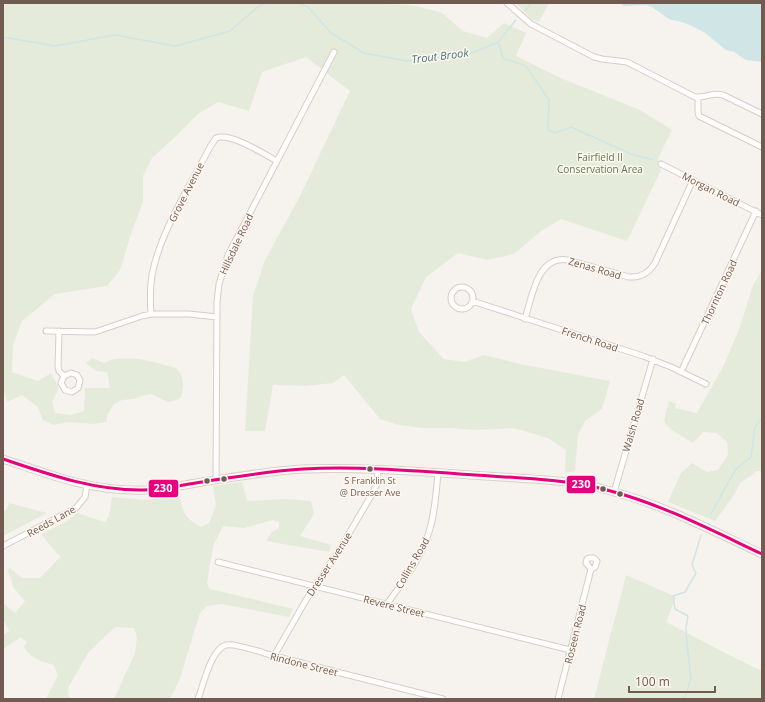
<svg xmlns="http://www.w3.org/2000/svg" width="765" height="702" viewBox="0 0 765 702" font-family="'Open Sans',sans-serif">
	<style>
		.green { fill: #e5ebda }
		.water { fill: #d0e5e5 }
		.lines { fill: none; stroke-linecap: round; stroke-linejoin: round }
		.stream { stroke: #d0e5e5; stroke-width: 1.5 }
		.street-casing { stroke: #d4cec9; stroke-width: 7 }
		.secondary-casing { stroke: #d6cfca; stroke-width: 9 }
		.street { stroke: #fefdfc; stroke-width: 5 }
		.secondary { stroke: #fefdfc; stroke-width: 7 }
		.bus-1-casing { stroke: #fdf7ef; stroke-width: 6 }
		.bus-1 { stroke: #e5007d; stroke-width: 3 }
		.bus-dot { fill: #715a50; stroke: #fdf7ef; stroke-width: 1.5 }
		.labels { text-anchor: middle; stroke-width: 3; stroke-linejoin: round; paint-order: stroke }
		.bus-label { font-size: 9px; fill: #715a50; stroke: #fdf7ef }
		.park-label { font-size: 10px; fill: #5e7a4d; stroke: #fdf7ef }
		.street-label { font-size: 10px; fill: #715a50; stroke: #fdf7ef }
		.water-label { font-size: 11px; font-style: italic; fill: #49767b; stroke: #fdf7ef }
		.line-badge { stroke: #fdf7ef; stroke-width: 1.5 }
		.badge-label { font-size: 11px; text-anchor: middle; font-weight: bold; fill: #fff }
	</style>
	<rect width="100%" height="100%" fill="#f6f2ee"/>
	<path class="green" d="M3,3H354L413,5L442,13L463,31L487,38L504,23L526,33L516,56L563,79L640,110L672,130L658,158L661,170L627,241L561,219L541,231L514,254L487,260L458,253L426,277L411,309L419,332L444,359L464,362L484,355L520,364L610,381L602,409L585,421L578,435L575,471L565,473L566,450L548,438L514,428L476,430L451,428H422L399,425L380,419L344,375L333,383L305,386L273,385L265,431H245L253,296L265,260L299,198L350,91L306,57L262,72L249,111L218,102L198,114L175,137L152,158L143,176V202L132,231L120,270L107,286L55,294L22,321L13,345L12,372L38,381L51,373L59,388L52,402L55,413L71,415L84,411L85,388H110L107,372L96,371L86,363L92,358L104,363C121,354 148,360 165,365C169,366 174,367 177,369C185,377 184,390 180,399L168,402L151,394L141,396L134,399L122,400L114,404L108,413L106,422L94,424L67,422L54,425L43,420L38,407L22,395L7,402L3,389Z
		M516,3H549L539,22L530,18Z
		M762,270V471H756L751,476L741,482L732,498L715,521L668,502L681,473L692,463L707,472L718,470L728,455L727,442L717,433L703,432L693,443L673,431L664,422L669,401L676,404L675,408L697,413L724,365L740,327L753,285Z
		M242,482L247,501L285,499L311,501L314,514L300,536L331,545L329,552L266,541L272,532L279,528V522L273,520L244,528L223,526L213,546L207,583L210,589L293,609L289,617L222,604L207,606L200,613L180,678L170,699H114L135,653L137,637L134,628L115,627L88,653L69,686L68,694L70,699H46L58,675L54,665C43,662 29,658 24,647L27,642L21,637L3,649V635L9,631L3,618V603L15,613L25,601L13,587L11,579L7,570L10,568L22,578H40L60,557L41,534L66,522L77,513L105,522L109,516L112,497L145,500L179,496C184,514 184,517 201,527L209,523L216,505L213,486Z
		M9,503L47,513L3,536V510L6,511Z
		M626,575L676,597L666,622L729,655L762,671V699H594Z"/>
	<path class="water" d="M620,3H762V62L746,60L734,52L726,50L704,32L685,23L669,19L652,7L646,5L624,6Z"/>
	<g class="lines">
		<path class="stream" d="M298,3L308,7L331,33L364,53L407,61L467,55L498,42L516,20
			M526,10L531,3
			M3,37L55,46L115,35L176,46L230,31L259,6L267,3
			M498,42L503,58L526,66L549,100L548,130L555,133L571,127L631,154L654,160
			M711,514L735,470L751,457L755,427L762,418
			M684,699L691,679L687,644L686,627L688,616L675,609L673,596L685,592L696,573L692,565L701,535"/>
		<g class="street-casing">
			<path id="street" d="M507,3L531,24L594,57L602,59L627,62L695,97C705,98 713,92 723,95L762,114
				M698,97V112L699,116L762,147
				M661,164L762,215
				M451 298a11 11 0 1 1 22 0a11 11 0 1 1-22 0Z
				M472,301L643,356L671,367L706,384
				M151,314C150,301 150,288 152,275C160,232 190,186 210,147L216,138C230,132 264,154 277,161
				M525,319C532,297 537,255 568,260L629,277C641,278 649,273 655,263L693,180
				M46,331L95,332L142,316L151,314H189L217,317
				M59,331L58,366L59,371L64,376L71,373L77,375L80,380L78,388L72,392L65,390L61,383L64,376
				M681,372L756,211
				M216,480L217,302L219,284L228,255L334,52
				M614,492L653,359
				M3,546L76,508L85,497L87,485
				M218,562L570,650
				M387,604C402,583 420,560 428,535C435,515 436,493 438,473
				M274,656L306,600L341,547L371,496L377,484L378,470
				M198,699C203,686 211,649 226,645C236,643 263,653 274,656L443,699
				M558,699L591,569L595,567L597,561C594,557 591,557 587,559L586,563L591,569"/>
		</g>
		<g class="secondary-casing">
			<path id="secondary" d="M3,459C45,473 87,490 132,490C155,491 179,486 202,482C235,477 268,471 303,469C363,467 426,472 486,476C526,479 568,479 607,490C662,504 711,530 762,554"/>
		</g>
		<use href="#street" class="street"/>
		<use href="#secondary" class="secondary"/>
		<g class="bus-1-casing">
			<path id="bus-1" d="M3,459C48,474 92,490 140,490C161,490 181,485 202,482C235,477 269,471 303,469C360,466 418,471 475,475C519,478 564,479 607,490C661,504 711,530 762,554"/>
		</g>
		<use href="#bus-1" class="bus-1"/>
	</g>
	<g class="bus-dot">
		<circle cx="370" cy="469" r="3.5"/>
		<circle cx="224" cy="479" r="3.5"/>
		<circle cx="207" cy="481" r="3.5"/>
		<circle cx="603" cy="489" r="3.5"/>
		<circle cx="620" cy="494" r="3.5"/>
	</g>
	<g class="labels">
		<g class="bus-label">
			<text x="370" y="484">S Franklin St<tspan x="370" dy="12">@ Dresser Ave</tspan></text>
		</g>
		<g class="park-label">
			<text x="600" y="161">Fairfield II<tspan x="600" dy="12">Conservation Area</tspan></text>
		</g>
		<g class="street-label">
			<text transform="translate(711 189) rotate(27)" y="4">Morgan Road</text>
			<text transform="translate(186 192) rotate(-63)" y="4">Grove Avenue</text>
			<text transform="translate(236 244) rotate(-65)" y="4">Hillsdale Road</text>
			<text transform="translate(595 268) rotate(16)" y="4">Zenas Road</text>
			<text transform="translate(719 292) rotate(-65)" y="4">Thornton Road</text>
			<text transform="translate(590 339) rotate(18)" y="4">French Road</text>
			<text transform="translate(633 425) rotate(-74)" y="4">Walsh Road</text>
			<text transform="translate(51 521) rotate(-29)" y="4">Reeds Lane</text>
			<text transform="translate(412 563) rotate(-60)" y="4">Collins Road</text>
			<text transform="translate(329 564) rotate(-57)" y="4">Dresser Avenue</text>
			<text transform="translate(394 606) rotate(14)" y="4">Revere Street</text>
			<text transform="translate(575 634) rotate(-76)" y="4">Roseen Road</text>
			<text transform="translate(304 664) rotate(14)" y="4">Rindone Street</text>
		</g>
		<g class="water-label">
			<text transform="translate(440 56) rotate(-7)" y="4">Trout Brook</text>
		</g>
	</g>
	<g class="line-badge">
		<rect x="566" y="475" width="30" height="19" rx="4" fill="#e5007d"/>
		<rect x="148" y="479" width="31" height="19" rx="4" fill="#e5007d"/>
	</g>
	<g class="badge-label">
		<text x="581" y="488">230</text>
		<text x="163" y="492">230</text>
	</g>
	<rect width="765" height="702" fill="none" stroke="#715a50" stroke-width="8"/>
	<path d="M629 686v6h86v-6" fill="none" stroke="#715a50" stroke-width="2"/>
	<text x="635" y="686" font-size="12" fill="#715a50" stroke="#fdf7ef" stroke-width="3" paint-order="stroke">100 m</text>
</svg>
